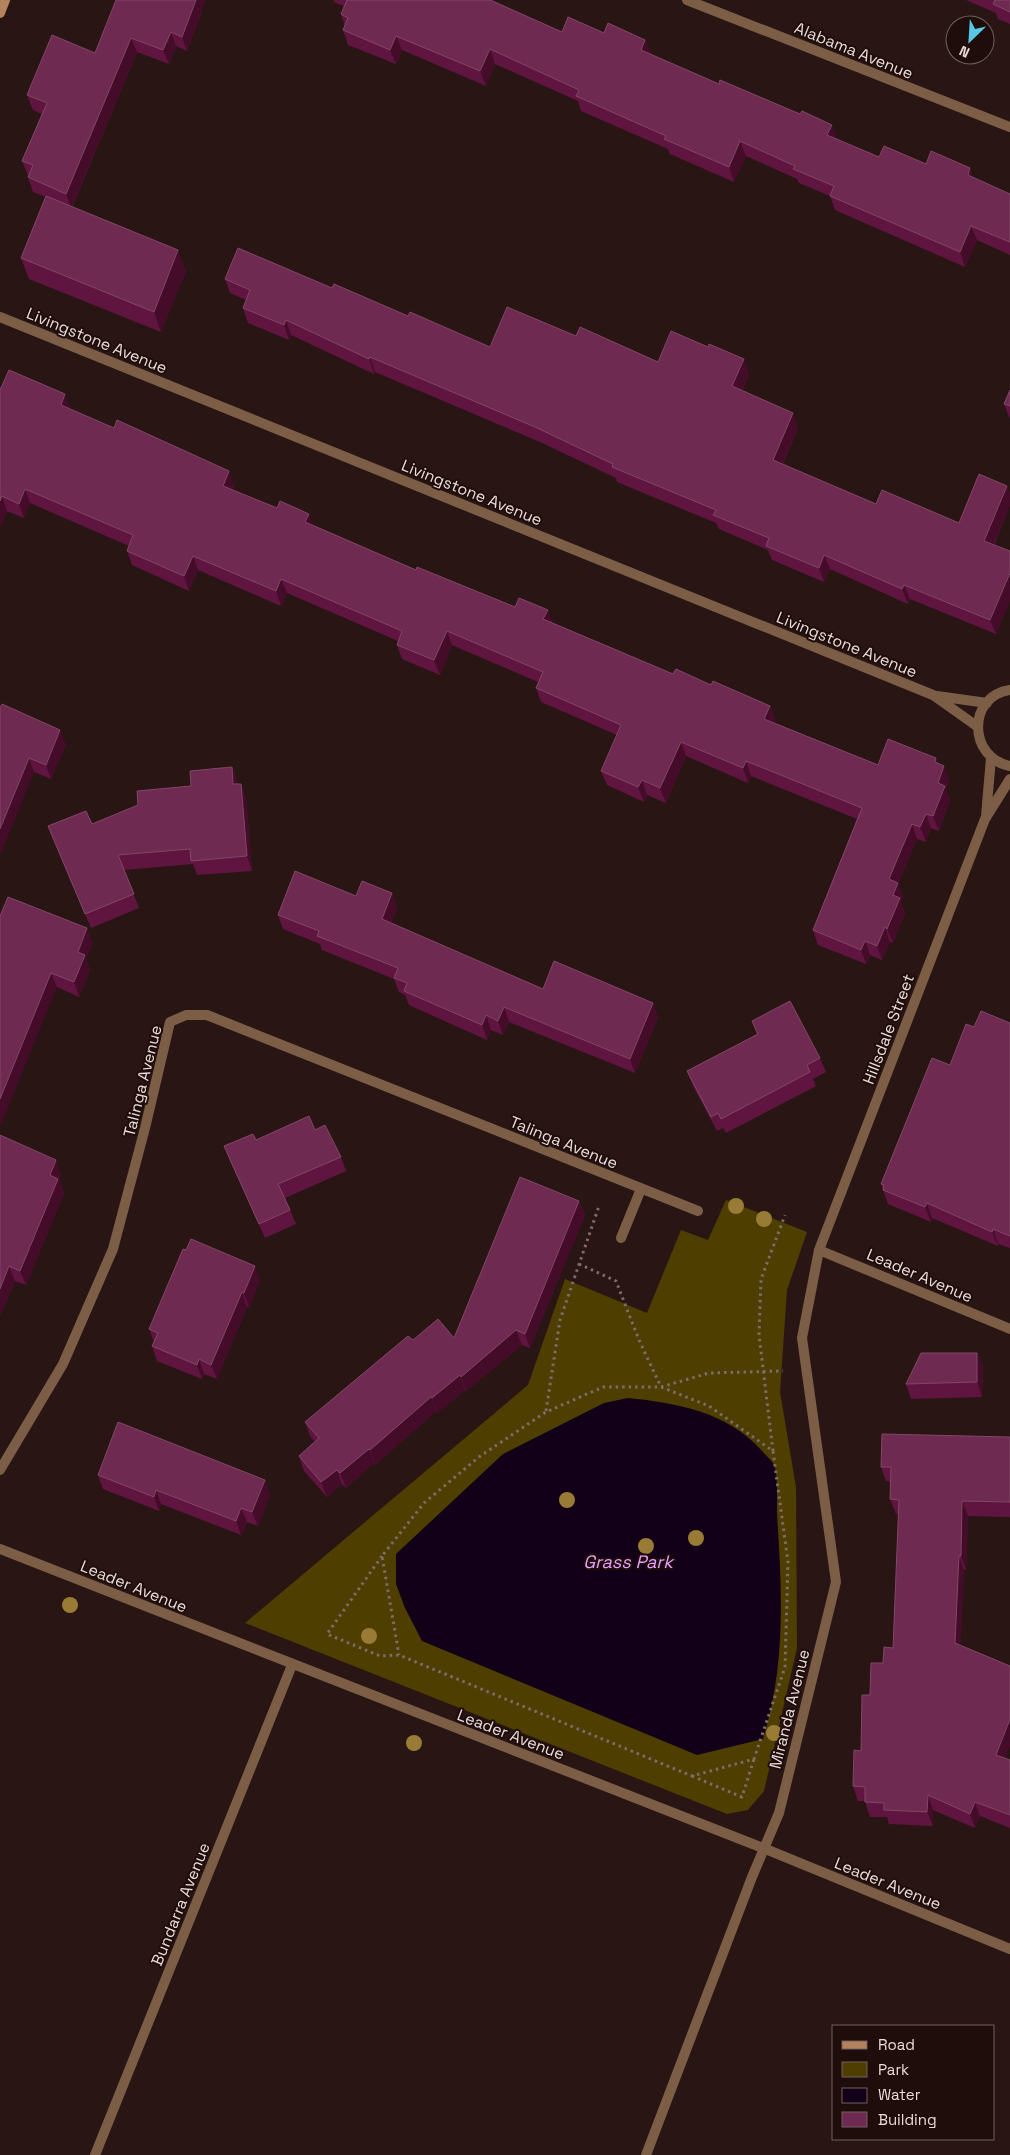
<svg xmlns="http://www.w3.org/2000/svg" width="1010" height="2155" viewBox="0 0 1010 2155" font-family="'Space Grotesk',sans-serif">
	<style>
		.green { fill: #4e3e00 }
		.water { fill: #120018 }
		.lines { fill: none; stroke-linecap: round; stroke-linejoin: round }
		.path { stroke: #7d6c6a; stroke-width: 3; stroke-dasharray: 2.5 4; stroke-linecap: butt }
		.street { stroke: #7c5e47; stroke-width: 10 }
		.secondary { stroke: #b4835d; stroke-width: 10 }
		.tree { fill: #987b34 }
		.wall { fill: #601541 }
		.shaded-wall { fill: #440c28 }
		.building { fill: #6f2a51; stroke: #824666 }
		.labels { text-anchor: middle; stroke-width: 4; stroke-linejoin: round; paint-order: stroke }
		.street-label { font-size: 16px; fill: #eadcda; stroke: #1f0d0c }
		.water-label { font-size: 18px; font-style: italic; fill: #e69ffc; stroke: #1f0d0c }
	</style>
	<rect width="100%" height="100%" fill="#291614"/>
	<path class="green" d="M726,1200L807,1232L787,1290L780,1392L796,1487L797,1648L764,1791L748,1810L727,1814L245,1623L528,1385L565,1279L647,1313L681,1230L708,1240Z"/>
	<path class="water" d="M628,1398C677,1403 728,1412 762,1451C765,1455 772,1460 774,1465C778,1473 777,1504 777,1514C782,1591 786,1665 763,1739L697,1755L422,1641L405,1608L396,1584V1554L503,1454L604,1403Z"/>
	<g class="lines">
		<path class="path" d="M579,1264L616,1281L639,1340L661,1387L709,1373L783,1371
			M546,1411L560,1320L599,1206
			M773,1451L759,1335L761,1279L785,1215
			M382,1556L327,1634L380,1656L399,1655L692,1776L754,1759L785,1667L788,1562L773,1451L709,1406L661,1387H603L546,1412L479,1457L424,1503L382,1556L399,1655
			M692,1776L742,1797L754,1759"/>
		<path class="street" d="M687,0L1010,127
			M0,317L933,695L978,727
			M1010,690C967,696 968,758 1010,766
			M937,696L987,703
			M986,816L991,758
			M621,1238L641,1189
			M819,1250L1010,1329
			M0,1470L63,1364L113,1249L145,1128L170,1022L186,1015H207L698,1211
			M0,1549L763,1848L1010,1949
			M95,2155L292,1665
			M646,2155L752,1877L779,1813L836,1582L802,1338L819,1250L985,819L1010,779"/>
		<path class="secondary" d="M0,13L5,0"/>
	</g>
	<g class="tree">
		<circle cx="736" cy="1206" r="8"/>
		<circle cx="764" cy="1219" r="8"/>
		<circle cx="567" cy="1500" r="8"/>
		<circle cx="696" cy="1538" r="8"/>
		<circle cx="646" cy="1546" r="8"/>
		<circle cx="70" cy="1605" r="8"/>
		<circle cx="369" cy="1636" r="8"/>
		<circle cx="774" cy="1733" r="8"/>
		<circle cx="414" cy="1743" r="8"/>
	</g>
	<path class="wall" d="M116,0L202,9V11L187,51L176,46L169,64L137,52L72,207L186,271L161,332L29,279L21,258L46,197L33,192L28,177L29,176L28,175L22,161L42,114L33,110L27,95L95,53Z
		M334,0H492L562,32L604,33L645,40L650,54L837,140L879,157L926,164L974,178L1010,194V255L977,240L965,267L835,210L830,196L799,183L797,179L746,156L734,182L670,154L668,149L581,111L578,101L495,64L486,86L402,50L396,64L348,45L343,30L345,26L341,14L344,6L334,2Z
		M966,0H1010V24L998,19L996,13Z
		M225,279L332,288L490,347L576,336L658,362L749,373L742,391L798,428L783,464L876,504L959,523L1007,486L1010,494V505L994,545L1010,551V600L996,634L910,599L908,604L830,569L824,582L772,560L768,550L719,529L716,523L617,482L616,478L540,442L375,372L374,374L291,335L289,340L248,323L243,308L246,300L230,293Z
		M0,390L70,409L234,486L233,490L313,525L416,570L552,623L673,674L711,685L770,706L775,720L774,723L878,765L938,763L949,780L946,789L950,800L939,831L931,828L926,842L917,839L898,884L903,897L901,902L905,913L893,943L890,942L882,960L870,955L866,964L818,945L813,930L857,819L751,776L748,783L686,756L666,803L647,795L644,802L607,785L601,771L617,735L541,702L536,688L538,682L452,645L440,675L402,659L397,645L398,641L287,593L281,606L198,570L189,591L132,565L127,551L129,546L30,503L24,518L7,511L0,528Z
		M1010,390V419L1004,404Z
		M0,708L66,744L51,779L34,772Z
		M232,767L238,784H241L246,798L252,871L197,875L193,864L124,870L139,908L91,928L54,841L48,826L92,824L191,786Z
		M392,893L397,908L391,923L543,989L653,1003L658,1018L635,1073L509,1022L503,1035L491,1030L487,1040L409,1005L405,995L399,992L394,979L322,950L320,944L283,929L278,915L356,896Z
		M0,916L87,928L92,943L86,959L90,970L79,997L57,987Z
		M752,1021L820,1058L826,1072L813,1079L816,1086L726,1133L723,1128L717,1131L693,1086L687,1071L757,1035Z
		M1010,1023V1248L998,1244V1246L932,1218L931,1222L888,1204L881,1184L950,1065L974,1027Z
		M315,1130L341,1157L346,1171L285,1198L296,1224L265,1238L230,1161L224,1146Z
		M0,1135L61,1175L59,1180L64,1193L26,1285L15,1281L0,1316Z
		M579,1201L585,1215L530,1348L522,1345L466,1391L465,1390L437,1413L436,1411L375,1465L374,1463L346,1488L342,1484L327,1497L304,1471L299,1456L315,1442L310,1436L305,1422L413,1340L454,1338Z
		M260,1280L249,1308L247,1307L217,1379L204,1374L202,1379L157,1361L152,1346L154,1342L149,1329Z
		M977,1353L983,1367L982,1397L911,1399L906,1384Z
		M1010,1437V1517L968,1516L966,1570H964L960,1645L1005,1758L1010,1760V1828L980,1816L975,1828L933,1810V1826L889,1824L887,1817H870L865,1801H858L853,1786L861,1751L870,1695L883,1663L893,1648L899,1514H896L890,1499L891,1482L886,1481L881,1467Z
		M98,1475L265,1480L270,1495L258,1526L247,1522L241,1535L161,1504L159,1511L103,1489Z"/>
	<path class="shaded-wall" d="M196,0H206L202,9V11L187,51L182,37Z
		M171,32L176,46L169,64L163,50Z
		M396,36L402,50L396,64L390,50Z
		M131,38L137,52L71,208L66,194Z
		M645,40L651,54L641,50Z
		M490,49L495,64L486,86L480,71Z
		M832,125L837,139L827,135Z
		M740,141L746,156L734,182L729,167Z
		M970,168L976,183L968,175Z
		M971,226L977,240L965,267L960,252Z
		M178,250L186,271L161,332L154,312Z
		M286,320L291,335L289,340L284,325Z
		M370,357L375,372L374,374L369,359Z
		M744,359L749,373L737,401L732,386Z
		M65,394L70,409L61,405Z
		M793,413L798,428L778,474L773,460Z
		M229,471L234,486L228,500L223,486Z
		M1007,486L1010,494V505L989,555L984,541Z
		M25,489L30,503L24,518L19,504Z
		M2,496L7,511L0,528V501Z
		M309,514L314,529L305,522Z
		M824,555L830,569L824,582L819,568Z
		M193,556L198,570L189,591L184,576Z
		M1010,573V600L996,634L990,620Z
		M281,579L287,593L281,606L276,591Z
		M904,585L910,599L908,604L902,589Z
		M548,610L553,624L543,619Z
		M447,631L452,645L440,675L434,660Z
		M770,706L775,720L769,733L764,719Z
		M60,730L66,744L51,779L46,765Z
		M681,742L686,756L666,803L660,788Z
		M29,758L34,772L0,856V829Z
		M936,758L942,772L944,766L949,780L946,789L950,800L939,831L933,816L938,783L935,762Z
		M746,761L751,776L748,783L743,768Z
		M232,767L237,782L239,799L233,784Z
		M642,780L647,795L644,802L638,787Z
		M241,784L246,798L252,871L247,856Z
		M926,814L931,828L926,842L920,827Z
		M912,824L917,839L898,884L903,897L901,902L905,913L893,943L887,929L893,895L889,879Z
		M392,893L397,908L387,933L382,919Z
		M885,927L890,942L882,960L877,946Z
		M87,928L92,943L86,959L90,970L79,997L74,982L78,952Z
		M865,941L870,955L866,964L861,950Z
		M51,973L57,987L0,1127V1099Z
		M653,1003L658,1018L635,1073L630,1059Z
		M504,1007L509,1022L503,1035L498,1021Z
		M486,1015L491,1030L487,1040L482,1025Z
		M56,1160L61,1175L59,1180L64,1193L26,1285L20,1271L50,1175Z
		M579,1201L585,1215L530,1348L525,1334Z
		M927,1203L932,1218L931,1222L925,1207Z
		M993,1229L998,1244V1246L992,1232Z
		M9,1266L15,1281L0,1316V1289Z
		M255,1266L260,1280L249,1308L244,1293Z
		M242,1292L247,1307L217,1379L211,1365Z
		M516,1330L522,1345L466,1391L461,1377Z
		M977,1353L983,1367L982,1397L977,1382Z
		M199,1359L204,1374L202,1379L197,1365Z
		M460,1375L465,1390L437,1413L432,1398Z
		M431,1397L436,1411L375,1465L370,1450Z
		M369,1449L374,1463L346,1488L340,1473Z
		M337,1470L342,1484L327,1497L321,1482Z
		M265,1480L270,1495L258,1526L252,1512Z
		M156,1490L161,1504L159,1511L154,1497Z
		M962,1501L968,1516L966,1570L961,1556Z
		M241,1508L247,1522L241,1535L236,1521Z
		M959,1556L964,1570L960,1657L955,1643Z
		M1010,1719V1747L1001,1769L996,1755Z
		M928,1795L933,1810V1826L927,1812Z
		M975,1802L980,1816L975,1828L970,1814Z"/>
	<path class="building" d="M116,0H196L182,37L171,32L163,50L131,38L66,194L28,177L33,165L22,161L47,103L27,95L52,35L95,53Z
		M347,0H490L562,32L568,17L604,33L608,23L645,40L641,50L719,84L720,80L800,114L802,111L832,125L827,135L879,157L884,146L926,164L931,151L970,168L968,175L1010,194V242L971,226L960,252L830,196L834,186L793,169L795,166L740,141L729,167L664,139L666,136L576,96L579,90L490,49L480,71L396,36L390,50L343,30L348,18L341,14Z
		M995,0H1010V12L993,4Z
		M46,196L178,250L154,312L21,258Z
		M238,248L332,288L334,284L408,316L410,312L490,347L507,307L576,336L580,327L658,362L671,331L708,347L709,344L744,359L732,386L793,413L773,460L876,504L882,490L959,523L979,474L1007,486L984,541L1010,551V573L990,620L904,585L902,589L824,555L819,568L766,546L769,538L713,515L716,510L612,467L613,464L535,427L370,357L369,359L286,320L284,325L243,308L250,290L225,279Z
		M9,370L65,394L61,405L114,428L117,420L229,471L223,486L277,508L280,501L309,514L305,522L416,570L417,567L515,607L519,598L548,610L543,619L673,674L676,669L711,685L713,681L770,706L764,719L878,765L888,739L936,758L935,762L944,766L938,783L945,786L933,816L926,814L920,827L912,824L889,879L898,883L893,895L900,898L887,929L885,927L877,946L865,941L861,950L813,930L862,808L746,761L743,768L681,742L660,788L642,780L638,787L601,771L621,725L536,688L543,672L447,631L434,660L397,645L402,631L281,579L276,591L193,556L184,576L127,551L133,535L25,489L19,504L2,496L0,501V390Z
		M1010,390V406L1004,404Z
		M2,704L60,730L46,765L29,758L0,829V708Z
		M232,767L233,784H241L247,856L191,861L190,849L118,855L134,894L85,914L48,826L86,811L92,824L138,805L137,791L191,786L190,771Z
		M295,871L356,896L362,881L392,893L382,919L543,989L554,961L653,1003L630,1059L504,1007L498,1021L486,1015L482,1025L404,991L407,983L394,978L398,968L317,936L319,931L278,915Z
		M8,897L87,928L78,952L85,955L74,982L51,973L0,1099V916Z
		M790,1001L820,1058L807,1065L810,1072L721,1119L718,1113L711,1117L687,1071L758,1034L752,1021Z
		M981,1011L1010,1023V1236L993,1229L992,1232L927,1203L925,1207L883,1190L884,1185L881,1184L932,1058L950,1065L966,1024L974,1027Z
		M309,1116L315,1130L325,1125L341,1157L278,1184L290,1210L259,1224L224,1146L253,1134L256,1140Z
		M0,1135L56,1160L50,1175L58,1179L20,1271L9,1266L0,1289Z
		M520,1177L579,1201L525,1334L516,1330L461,1377L460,1375L432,1398L431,1397L370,1450L369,1449L340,1473L337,1470L321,1482L299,1456L319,1438L305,1422L408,1336L413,1340L438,1319L454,1338Z
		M191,1239L255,1266L244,1293L242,1292L211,1365L199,1359L197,1365L152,1346L158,1333L149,1329L183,1249L186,1250Z
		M921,1353H977V1382L906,1384Z
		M118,1422L265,1480L252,1512L241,1508L236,1521L156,1490L154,1497L98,1475Z
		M882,1434L1010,1437V1502L962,1501L961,1556H959L955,1643L1010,1666V1719L996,1755L1010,1760V1815L975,1802L970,1814L928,1795L927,1812L884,1810V1803L865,1802V1787L853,1786L854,1750L861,1751L862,1695H870L871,1663H883L884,1647L893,1648L899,1500L890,1499L891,1467H881Z"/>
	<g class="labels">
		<g class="street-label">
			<text transform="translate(854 50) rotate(22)" y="6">Alabama Avenue</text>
			<text transform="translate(97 340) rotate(22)" y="6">Livingstone Avenue</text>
			<text transform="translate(472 492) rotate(22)" y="6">Livingstone Avenue</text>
			<text transform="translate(847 644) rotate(22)" y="6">Livingstone Avenue</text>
			<text transform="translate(888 1029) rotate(-69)" y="6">Hillsdale Street</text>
			<text transform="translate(142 1081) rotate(-76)" y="6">Talinga Avenue</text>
			<text transform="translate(564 1142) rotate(22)" y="6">Talinga Avenue</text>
			<text transform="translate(920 1275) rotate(23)" y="6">Leader Avenue</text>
			<text transform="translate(134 1586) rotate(22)" y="6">Leader Avenue</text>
			<text transform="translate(789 1709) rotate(-76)" y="6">Miranda Avenue</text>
			<text transform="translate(511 1734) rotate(21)" y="6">Leader Avenue</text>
			<text transform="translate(888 1883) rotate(22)" y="6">Leader Avenue</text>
			<text transform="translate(180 1904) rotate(-68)" y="6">Bundarra Avenue</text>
		</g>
		<g class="water-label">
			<text x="628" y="1568">Grass Park</text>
		</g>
	</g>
	<rect x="832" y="2025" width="162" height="115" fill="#1f0d0c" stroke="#70605e"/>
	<rect x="842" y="2041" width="25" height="8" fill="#b4835d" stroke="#70605e"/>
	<text x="878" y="2050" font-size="15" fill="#eadcda">Road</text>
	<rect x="842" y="2062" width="25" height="15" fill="#4e3e00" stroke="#70605e"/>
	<text x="878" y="2075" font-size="15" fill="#eadcda">Park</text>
	<rect x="842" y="2088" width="25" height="15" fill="#120018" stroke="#70605e"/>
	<text x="878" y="2100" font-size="15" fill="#eadcda">Water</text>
	<rect x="842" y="2112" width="25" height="15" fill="#6f2a51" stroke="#70605e"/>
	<text x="878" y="2125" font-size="15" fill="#eadcda">Building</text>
	<g transform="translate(970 40) rotate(205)"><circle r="24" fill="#1f0d0c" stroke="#70605e"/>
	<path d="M0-4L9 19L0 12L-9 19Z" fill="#59c8e5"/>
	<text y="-8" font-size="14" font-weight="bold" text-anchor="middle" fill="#eadcda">N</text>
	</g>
</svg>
